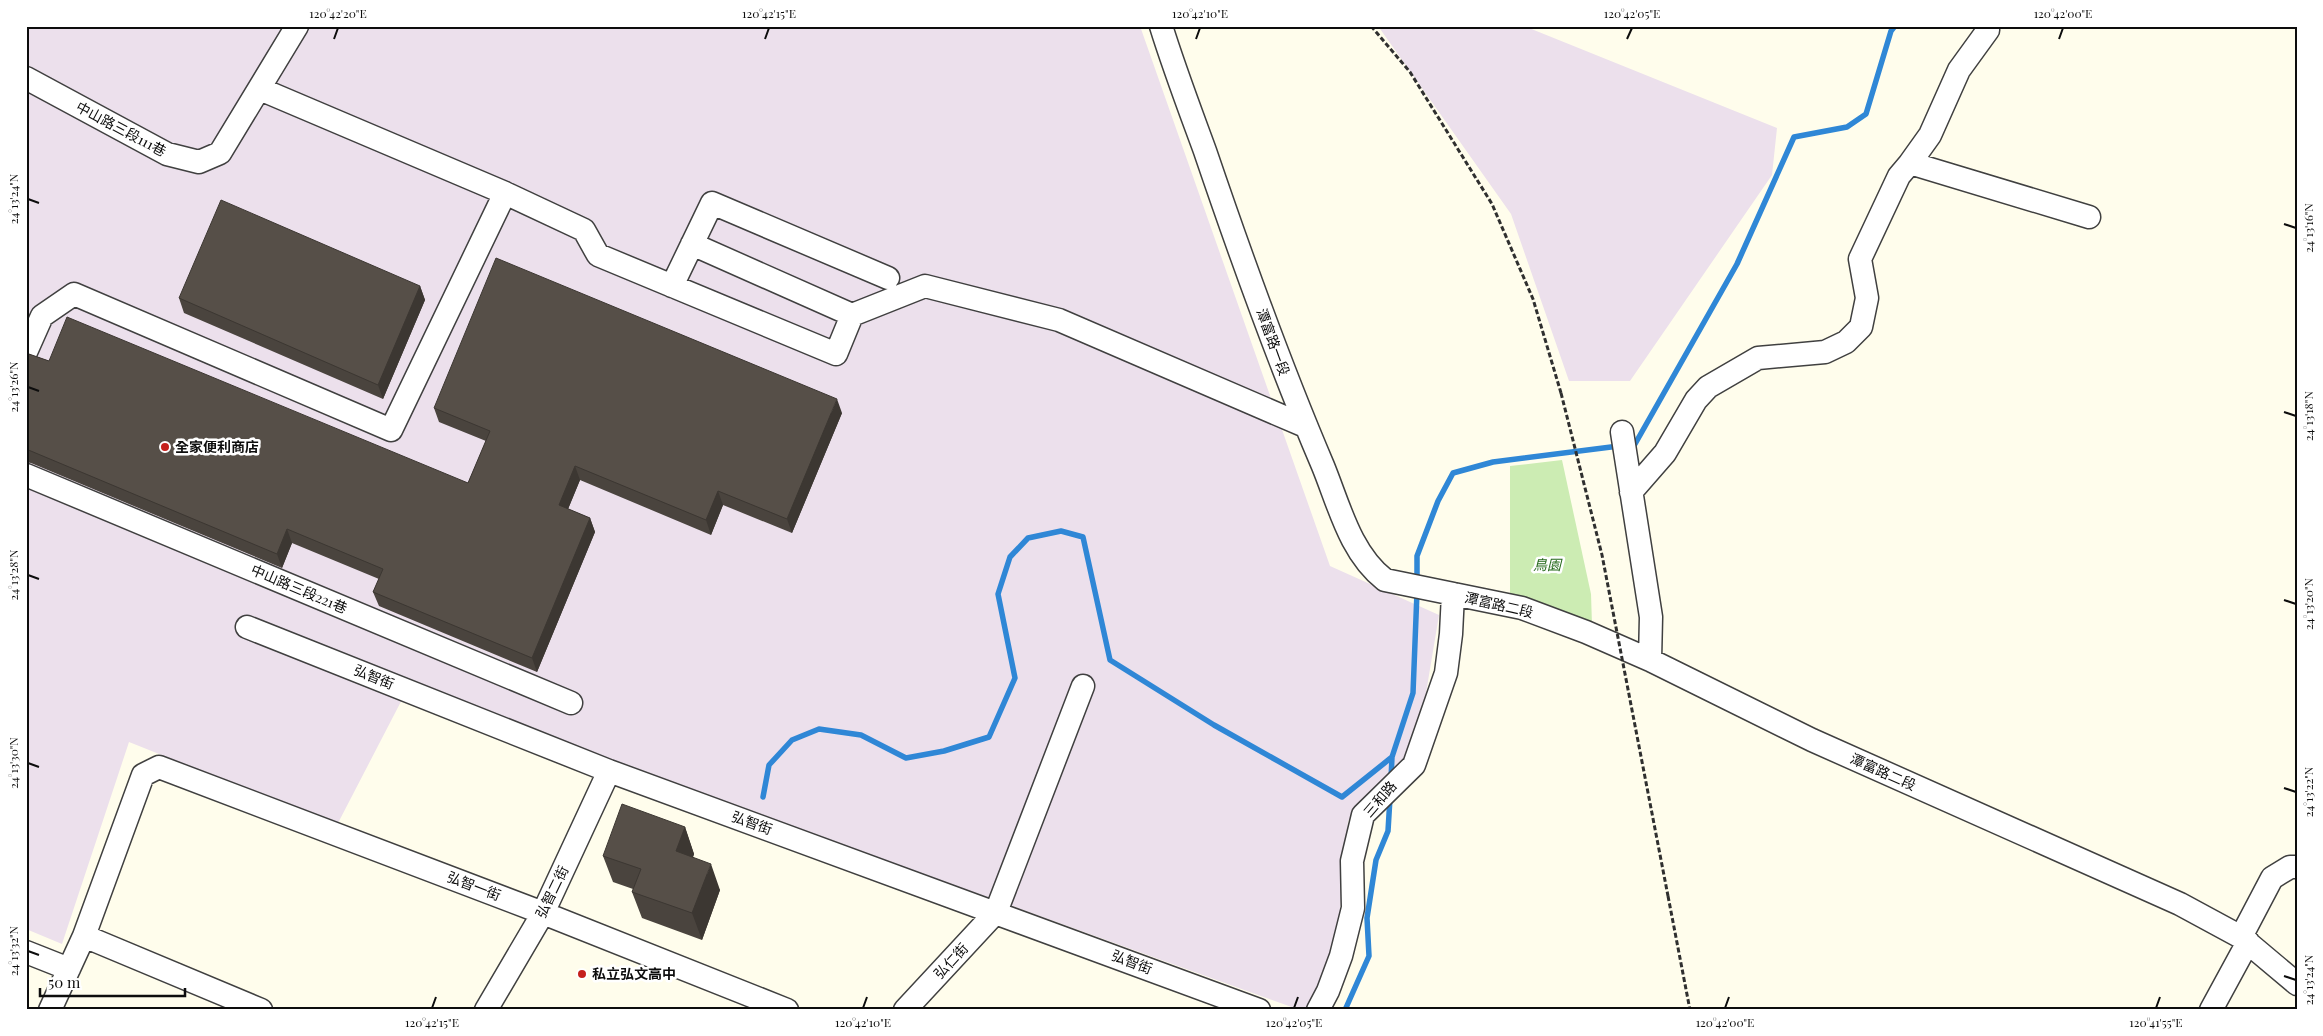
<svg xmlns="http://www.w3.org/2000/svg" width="2323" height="1036" viewBox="0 0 2323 1036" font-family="'Playfair Display','Noto Sans TC',serif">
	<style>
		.industrial { fill: #ece0ec }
		.green { fill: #ccecb3 }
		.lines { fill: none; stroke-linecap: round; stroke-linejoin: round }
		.stream { stroke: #2f87d6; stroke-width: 5.5 }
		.minor-casing { stroke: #404040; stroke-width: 25 }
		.path { stroke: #2f2f2f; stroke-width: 3; stroke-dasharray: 5 2.5; stroke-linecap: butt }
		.minor { stroke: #fff; stroke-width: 22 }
		.path-bridge { stroke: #2f2f2f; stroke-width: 3; stroke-dasharray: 5 2.5; stroke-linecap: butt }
		.wall { fill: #4a443e }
		.shaded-wall { fill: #3c3732 }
		.building { fill: #564f48; stroke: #3c3732 }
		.ticks { fill: none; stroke: #0d0d0d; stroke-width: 2 }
		.poi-dot { fill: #c5201c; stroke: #fff; stroke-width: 2 }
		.labels { text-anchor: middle; stroke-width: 5; stroke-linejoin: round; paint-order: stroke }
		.street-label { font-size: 14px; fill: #0d0d0d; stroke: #fff }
		.poi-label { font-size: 14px; font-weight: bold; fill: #0d0d0d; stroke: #fff; text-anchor: start }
		.park-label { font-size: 14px; font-style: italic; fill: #236819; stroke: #fff }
		.neatline { fill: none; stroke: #0d0d0d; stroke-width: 2 }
		.ticks-label { font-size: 12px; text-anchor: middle; fill: #0d0d0d }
	</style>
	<rect width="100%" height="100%" fill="#fffdec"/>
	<path class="industrial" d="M26,26H1140L1330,566L1439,615L1417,747L1348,821L1337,945L1306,1010H1300L408,688L337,825L129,742L62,944L26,929Z
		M1378,26H1524L1777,128L1772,175L1630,381H1569L1511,214Z"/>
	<path class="green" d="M1562,460L1591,594L1592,626L1510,596V466Z"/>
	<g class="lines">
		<path class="stream" d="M1628,445L1635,444L1737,264L1794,137L1847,127L1866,114L1891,31L1895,26
			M1417,582V556L1438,501L1453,473L1493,462L1619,446
			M1391,779L1392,757
			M763,797L769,765L792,740L819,729L861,735L906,758L944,751L989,737L1015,678L998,594L1010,557L1028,538L1061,531L1083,537L1110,660L1214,725L1342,797L1392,757L1413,693L1417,592
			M1345,1010L1369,956L1367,918L1376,860L1388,831L1390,798"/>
		<g class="minor-casing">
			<path id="minor" d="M1161,26C1174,68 1190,110 1205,151C1241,257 1279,363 1323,466C1339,505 1350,553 1385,580L1522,608L1586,632L1650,660L1812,740L2180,904L2241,937L2297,984
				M26,78L167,154L199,162L220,153L297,26
				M1910,163L1930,135L1959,70L1988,30
				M505,193L584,230L598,255L836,354L852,315L925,286L1059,320L1305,426
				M692,244L852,315
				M672,286L712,203L888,278
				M26,352L42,316L74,294L391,430L505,193L260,89
				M1622,432L1651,617L1650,660
				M26,475L571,703
				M1631,492L1665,453L1696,400L1708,387L1758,358L1825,352L1846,342L1861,327L1867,298L1860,259L1899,176L1910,163L2089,217
				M247,627L609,771L1259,1010
				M84,936L261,1010
				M2241,937L2272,878L2290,867H2297
				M26,952L69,969
				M50,1010L84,936L143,775L159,767L543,913L787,1010
				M486,1010L543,913L609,771
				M905,1010L996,912L1083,686
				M1318,1010L1328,991L1341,956L1353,908L1352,861L1363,815L1414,765L1446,673L1451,634L1453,594
				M2211,1010L2248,942"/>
		</g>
		<path class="path" d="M1371,26L1410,72L1492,204L1533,299L1561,393
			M1668,896L1690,1010"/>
		<use href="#minor" class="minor"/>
		<path class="path-bridge" d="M1561,393L1602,555L1668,896"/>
	</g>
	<path class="wall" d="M420,286L425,300L383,399L184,313L179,298Z
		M26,353L49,361L468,483L486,441L439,422L434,408L842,413L792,533L723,505L711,535L580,480L568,509L590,518L595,532L537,672L379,606L373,592L379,579L292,543L282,568L31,463L26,462Z
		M685,827L694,854L693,857L720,890L702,940L642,918L632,892L633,889L613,882L603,856Z"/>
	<path class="shaded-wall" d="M420,286L425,300L383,399L378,385Z
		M837,399L842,413L792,533L787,519Z
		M575,466L580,480L564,519L559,505Z
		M718,491L723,505L711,535L706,520Z
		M590,518L595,532L537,672L532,658Z
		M287,529L292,543L282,568L277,554Z
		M685,827L694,854L686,878L676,851Z
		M711,864L720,890L702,940L692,913Z"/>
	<path class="building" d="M221,200L420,286L378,385L179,298Z
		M496,258L837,399L787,519L718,491L706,520L575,466L559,505L590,518L532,658L373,592L383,569L287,529L277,554L26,449V416L28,412L26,411V353L49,361L67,317L468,483L490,431L434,408Z
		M622,804L685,827L676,851L711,864L692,913L632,892L641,869L603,856Z"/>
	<path class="ticks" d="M334,39L338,28M765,39L769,28M1196,39L1200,28M1627,39L1632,28M2059,39L2063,28M28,199L39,203M2284,224L2296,228M28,387L39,391M2284,412L2296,416M28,575L39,579M2284,600L2296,604M28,763L39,767M2284,788L2296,792M28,951L39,955M2284,976L2296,980M432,1008L436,997M863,1008L867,997M1294,1008L1298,997M1725,1008L1729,997M2156,1008L2160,997"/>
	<g class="poi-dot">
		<circle cx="165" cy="447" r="5"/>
		<circle cx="582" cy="974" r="5"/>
	</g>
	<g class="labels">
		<g class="street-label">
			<text transform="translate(121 129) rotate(28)" y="5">中山路三段111巷</text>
			<text transform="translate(1273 342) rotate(70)" y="5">潭富路一段</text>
			<text transform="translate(299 589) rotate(23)" y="5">中山路三段221巷</text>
			<text transform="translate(1499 605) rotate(13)" y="5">潭富路二段</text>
			<text transform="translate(374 677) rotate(22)" y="5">弘智街</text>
			<text transform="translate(1883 772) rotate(24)" y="5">潭富路二段</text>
			<text transform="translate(1380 799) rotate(-49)" y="5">三和路</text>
			<text transform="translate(752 823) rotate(20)" y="5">弘智街</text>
			<text transform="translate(474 886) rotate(21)" y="5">弘智一街</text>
			<text transform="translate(552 892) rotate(-64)" y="5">弘智二街</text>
			<text transform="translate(951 961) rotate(-47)" y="5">弘仁街</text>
			<text transform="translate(1132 962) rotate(21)" y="5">弘智街</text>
		</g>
		<g class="poi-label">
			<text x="175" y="452">全家便利商店</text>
			<text x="592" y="979">私立弘文高中</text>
		</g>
		<g class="park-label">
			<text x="1547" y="570">鳥園</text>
		</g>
	</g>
	<rect width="2323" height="1036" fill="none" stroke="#ffffff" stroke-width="55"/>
	<path d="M40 988v8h145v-8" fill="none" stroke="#0d0d0d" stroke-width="2.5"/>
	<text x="48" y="988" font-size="15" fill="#0d0d0d" stroke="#ffffff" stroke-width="4" paint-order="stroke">50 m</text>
	<rect x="28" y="28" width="2268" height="980" class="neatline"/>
	<g class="ticks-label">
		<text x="338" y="18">120°42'20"E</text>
		<text x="769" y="18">120°42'15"E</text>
		<text x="1200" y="18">120°42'10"E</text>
		<text x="1632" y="18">120°42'05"E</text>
		<text x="2063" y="18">120°42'00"E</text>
		<text transform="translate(14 199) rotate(-90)" y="4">24°13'24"N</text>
		<text transform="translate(2309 228) rotate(-90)" y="4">24°13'16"N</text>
		<text transform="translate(14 387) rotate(-90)" y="4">24°13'26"N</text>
		<text transform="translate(2309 416) rotate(-90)" y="4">24°13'18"N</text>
		<text transform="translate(14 575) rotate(-90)" y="4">24°13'28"N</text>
		<text transform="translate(2309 604) rotate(-90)" y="4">24°13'20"N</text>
		<text transform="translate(14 763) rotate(-90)" y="4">24°13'30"N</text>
		<text transform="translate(2309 792) rotate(-90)" y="4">24°13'22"N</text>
		<text transform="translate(14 951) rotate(-90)" y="4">24°13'32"N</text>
		<text transform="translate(2309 980) rotate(-90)" y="4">24°13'24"N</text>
		<text x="432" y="1027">120°42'15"E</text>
		<text x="863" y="1027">120°42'10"E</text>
		<text x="1294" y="1027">120°42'05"E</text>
		<text x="1725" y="1027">120°42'00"E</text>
		<text x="2156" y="1027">120°41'55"E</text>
	</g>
</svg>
